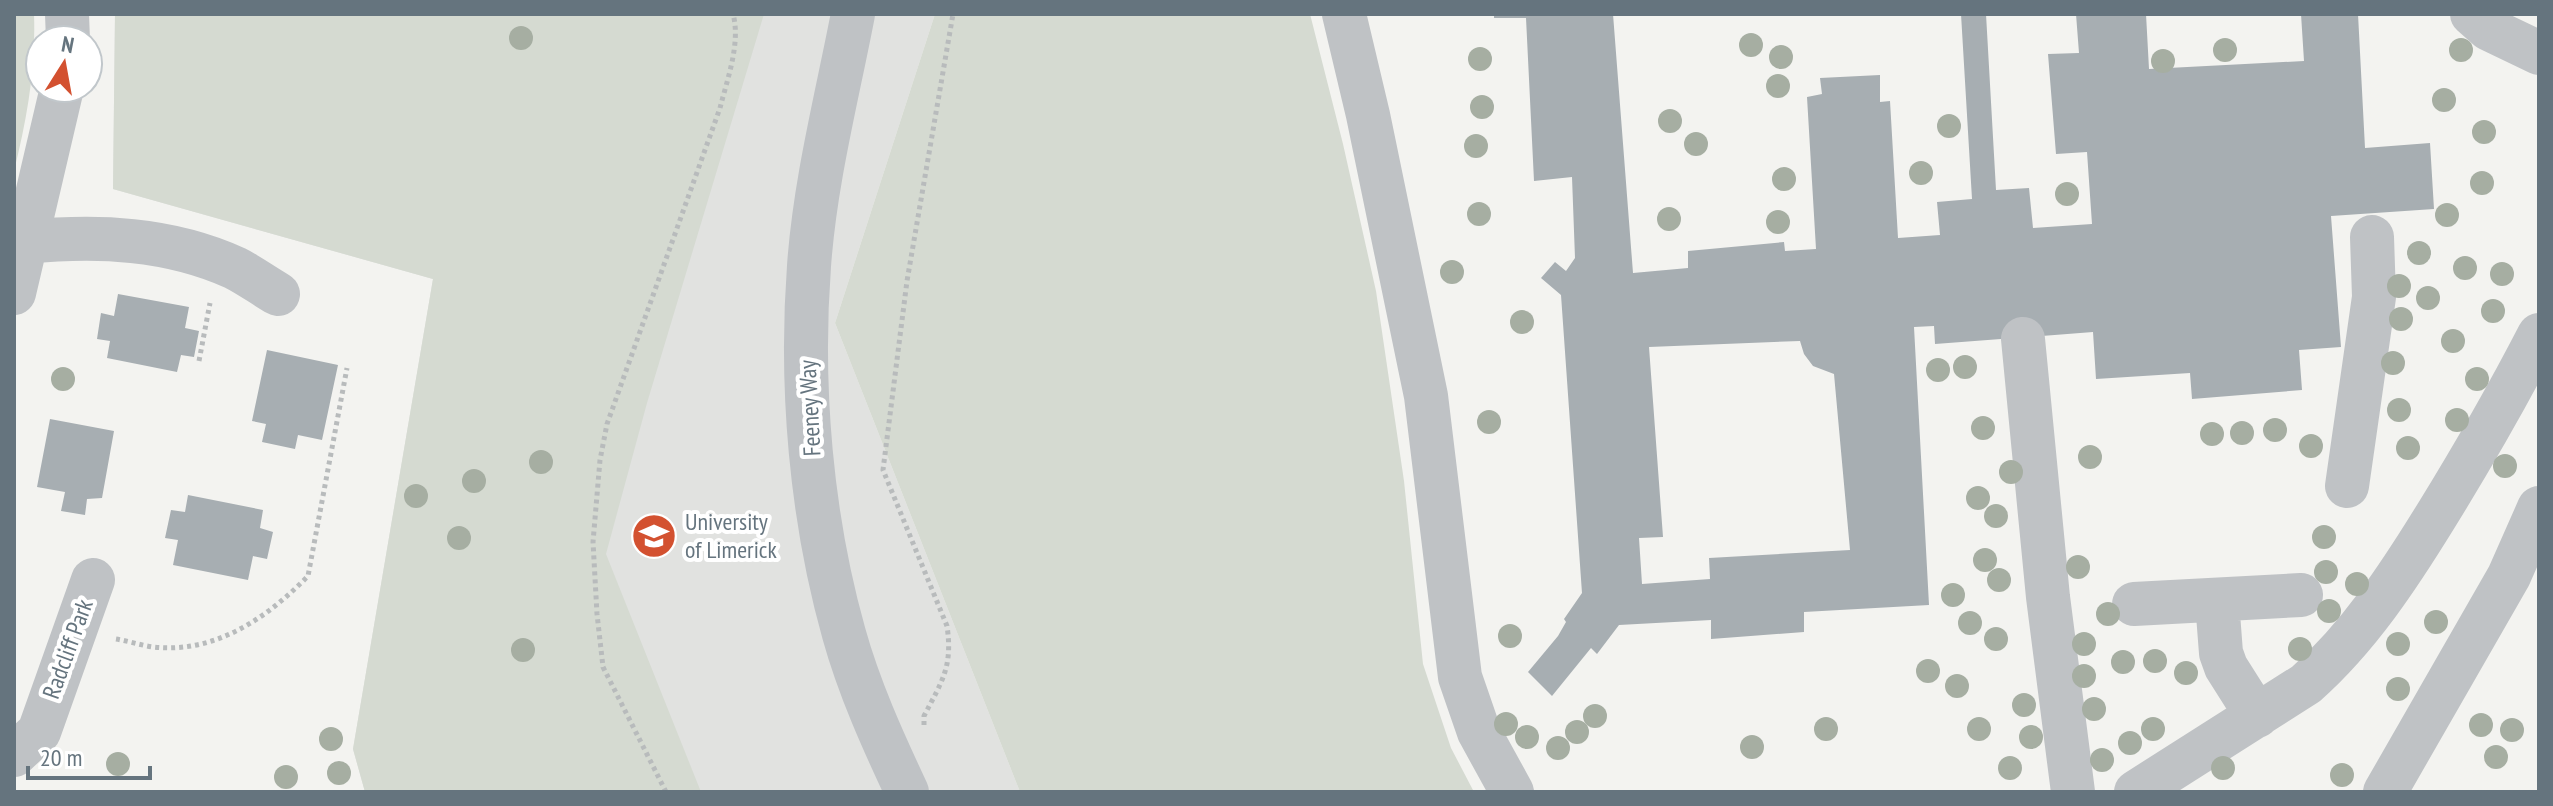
<svg xmlns="http://www.w3.org/2000/svg" width="2553" height="806" viewBox="0 0 2553 806" font-family="'PT Sans Narrow',sans-serif">
	<style>
		.built { fill: #e1e2e0 }
		.green { fill: #d5dad1 }
		.building { fill: #a7aeb2; fill-rule: evenodd }
		.lines { fill: none; stroke-linecap: round; stroke-linejoin: round }
		.path { stroke: #b8bbbc; stroke-width: 5; stroke-dasharray: 4 4; stroke-linecap: butt }
		.minor { stroke: #bfc2c5; stroke-width: 44 }
		.tree { fill: #a6aea2 }
		.labels { text-anchor: middle; stroke-width: 8; stroke-linejoin: round; paint-order: stroke }
		.street-label { font-size: 24px; fill: #65747e; stroke: #fff }
		.poi-label { font-size: 24px; fill: #65747e; stroke: #fff; text-anchor: start }
	</style>
	<rect width="100%" height="100%" fill="#f3f3f0"/>
	<path class="built" d="M115,14H935L835,323L1020,792H365L353,749L433,279L113,189Z"/>
	<path class="green" d="M14,14H34C36,68 27,119 14,171Z
		M115,14H764L647,403L606,554L701,792H365L353,749L433,279L113,189Z
		M935,14H1310L1343,144L1376,291L1404,481L1423,664L1451,748L1474,792H1020L835,323Z"/>
	<path class="building" d="M1494,14H1613L1633,273L1688,268V251L1784,242L1785,251L1816,249L1807,97L1822,94L1820,78L1880,75V102L1890,101L1898,238L1940,235L1937,202L1972,199L1961,14H1986L1996,190L2029,188L2033,228L2092,224L2087,152L2056,154L2048,54L2079,53L2076,14H2146L2149,69L2304,61L2301,14H2358L2365,148L2430,143L2434,209L2331,216L2341,347L2299,350L2302,390L2192,399L2190,373L2096,379L2093,332L1935,344L1934,326L1914,327L1929,605L1804,612V632L1711,639V620L1619,625L1597,654L1591,648L1552,696L1528,672L1558,636L1566,622L1564,619L1582,593L1561,295L1541,278L1555,262L1566,271L1575,258L1572,177L1534,181L1526,18H1494ZM1800,341L1804,354L1813,366L1834,374L1850,550L1709,558L1710,579L1642,584L1639,538L1663,537L1649,347Z
		M118,294L189,307L185,328L199,331L194,357L181,355L177,372L107,358L110,341L97,339L101,313L114,316Z
		M267,350L338,365L322,440L298,435L295,449L262,442L266,424L252,421Z
		M50,419L114,431L102,498L87,499L85,515L61,511L65,492L37,487Z
		M188,495L263,510L260,528L273,532L267,559L253,556L248,580L173,565L178,540L165,538L171,510L185,512Z"/>
	<g class="lines">
		<path class="path" d="M199,361L210,303
			M116,639C128,641 140,645 153,647C215,654 267,618 308,576L347,368
			M924,725V716C942,681 953,667 947,626L883,470L907,281L953,14
			M666,792L603,667L597,614L593,542L600,460L607,424L720,108C727,80 741,43 733,14"/>
		<path class="minor" d="M67,14L68,40
			M853,14C837,97 815,181 809,266C800,387 811,517 844,634C859,688 883,741 907,792
			M1344,14L1368,115L1426,396L1460,677L1479,732L1512,792
			M2472,14L2489,29L2539,53
			M26,242C97,235 169,238 235,268C249,275 264,286 278,294
			M14,293L62,88
			M2023,339L2048,597L2073,792
			M2347,486L2374,297L2372,237
			M2217,601L2221,653L2226,667L2257,716
			M2134,604L2301,595
			M14,755L39,732L93,580
			M2136,792L2306,684C2359,637 2399,576 2436,516C2473,456 2507,397 2539,335
			M2385,792L2509,576L2539,508"/>
	</g>
	<g class="tree">
		<circle cx="521" cy="38" r="12"/>
		<circle cx="1751" cy="45" r="12"/>
		<circle cx="2225" cy="50" r="12"/>
		<circle cx="2461" cy="50" r="12"/>
		<circle cx="1781" cy="57" r="12"/>
		<circle cx="1480" cy="59" r="12"/>
		<circle cx="2163" cy="61" r="12"/>
		<circle cx="1778" cy="86" r="12"/>
		<circle cx="2444" cy="100" r="12"/>
		<circle cx="1482" cy="107" r="12"/>
		<circle cx="1670" cy="121" r="12"/>
		<circle cx="1949" cy="126" r="12"/>
		<circle cx="2484" cy="132" r="12"/>
		<circle cx="1696" cy="144" r="12"/>
		<circle cx="1476" cy="146" r="12"/>
		<circle cx="1921" cy="173" r="12"/>
		<circle cx="1784" cy="179" r="12"/>
		<circle cx="2482" cy="183" r="12"/>
		<circle cx="2067" cy="194" r="12"/>
		<circle cx="1479" cy="214" r="12"/>
		<circle cx="2447" cy="215" r="12"/>
		<circle cx="1669" cy="219" r="12"/>
		<circle cx="1778" cy="222" r="12"/>
		<circle cx="2419" cy="253" r="12"/>
		<circle cx="2465" cy="268" r="12"/>
		<circle cx="1452" cy="272" r="12"/>
		<circle cx="2502" cy="274" r="12"/>
		<circle cx="2399" cy="286" r="12"/>
		<circle cx="2428" cy="298" r="12"/>
		<circle cx="2493" cy="311" r="12"/>
		<circle cx="2401" cy="319" r="12"/>
		<circle cx="1522" cy="322" r="12"/>
		<circle cx="2453" cy="341" r="12"/>
		<circle cx="2393" cy="363" r="12"/>
		<circle cx="1965" cy="367" r="12"/>
		<circle cx="1938" cy="370" r="12"/>
		<circle cx="63" cy="379" r="12"/>
		<circle cx="2477" cy="379" r="12"/>
		<circle cx="2399" cy="410" r="12"/>
		<circle cx="2457" cy="420" r="12"/>
		<circle cx="1489" cy="422" r="12"/>
		<circle cx="1983" cy="428" r="12"/>
		<circle cx="2275" cy="430" r="12"/>
		<circle cx="2242" cy="433" r="12"/>
		<circle cx="2212" cy="434" r="12"/>
		<circle cx="2311" cy="446" r="12"/>
		<circle cx="2408" cy="448" r="12"/>
		<circle cx="2090" cy="457" r="12"/>
		<circle cx="541" cy="462" r="12"/>
		<circle cx="2505" cy="466" r="12"/>
		<circle cx="2011" cy="472" r="12"/>
		<circle cx="474" cy="481" r="12"/>
		<circle cx="416" cy="496" r="12"/>
		<circle cx="1978" cy="498" r="12"/>
		<circle cx="1996" cy="516" r="12"/>
		<circle cx="2324" cy="537" r="12"/>
		<circle cx="459" cy="538" r="12"/>
		<circle cx="1985" cy="560" r="12"/>
		<circle cx="2078" cy="567" r="12"/>
		<circle cx="2326" cy="572" r="12"/>
		<circle cx="1999" cy="580" r="12"/>
		<circle cx="2357" cy="584" r="12"/>
		<circle cx="1953" cy="595" r="12"/>
		<circle cx="2329" cy="611" r="12"/>
		<circle cx="2108" cy="614" r="12"/>
		<circle cx="2436" cy="622" r="12"/>
		<circle cx="1970" cy="623" r="12"/>
		<circle cx="1510" cy="636" r="12"/>
		<circle cx="1996" cy="639" r="12"/>
		<circle cx="2084" cy="644" r="12"/>
		<circle cx="2398" cy="644" r="12"/>
		<circle cx="2300" cy="649" r="12"/>
		<circle cx="523" cy="650" r="12"/>
		<circle cx="2155" cy="661" r="12"/>
		<circle cx="2123" cy="662" r="12"/>
		<circle cx="1928" cy="671" r="12"/>
		<circle cx="2186" cy="673" r="12"/>
		<circle cx="2084" cy="676" r="12"/>
		<circle cx="1957" cy="686" r="12"/>
		<circle cx="2398" cy="689" r="12"/>
		<circle cx="2024" cy="705" r="12"/>
		<circle cx="2094" cy="709" r="12"/>
		<circle cx="1595" cy="716" r="12"/>
		<circle cx="1506" cy="724" r="12"/>
		<circle cx="2481" cy="725" r="12"/>
		<circle cx="1826" cy="729" r="12"/>
		<circle cx="1979" cy="729" r="12"/>
		<circle cx="2153" cy="729" r="12"/>
		<circle cx="2512" cy="730" r="12"/>
		<circle cx="1577" cy="732" r="12"/>
		<circle cx="1527" cy="737" r="12"/>
		<circle cx="2031" cy="737" r="12"/>
		<circle cx="331" cy="739" r="12"/>
		<circle cx="2130" cy="743" r="12"/>
		<circle cx="1752" cy="747" r="12"/>
		<circle cx="1558" cy="748" r="12"/>
		<circle cx="2496" cy="757" r="12"/>
		<circle cx="2102" cy="760" r="12"/>
		<circle cx="118" cy="764" r="12"/>
		<circle cx="2010" cy="768" r="12"/>
		<circle cx="2223" cy="768" r="12"/>
		<circle cx="339" cy="773" r="12"/>
		<circle cx="2342" cy="775" r="12"/>
		<circle cx="286" cy="777" r="12"/>
	</g>
	<defs>
		<g id="university-disc" transform="scale(2.3)"><circle r="9.5" fill="#d35130" stroke="#fff"/><path d="M0-5L7-2L0 1L-7-2ZM-4 1L0 2.5L4 1V4Q0 6-4 4Z" fill="#fff"/></g>
	</defs>
	<g fill-rule="evenodd">
		<use href="#university-disc" x="654" y="536"/>
	</g>
	<g class="labels">
		<g class="street-label">
			<text transform="translate(810 408) rotate(-93)" y="8">Feeney Way</text>
			<text transform="translate(68 649) rotate(-70)" y="8">Radcliff Park</text>
		</g>
		<g class="poi-label">
			<text x="685" y="530">University<tspan x="685" dy="28">of Limerick</tspan></text>
		</g>
	</g>
	<rect width="2553" height="806" fill="none" stroke="#65747e" stroke-width="32"/>
	<g transform="translate(64 64) rotate(11)"><circle r="38" fill="#ffffff" stroke="#c1c7cb" stroke-width="2"/>
	<path d="M0-6L14 30L0 20L-14 30Z" fill="#d35130"/>
	<text y="-12" font-size="22" font-weight="bold" text-anchor="middle" fill="#65747e">N</text>
	</g>
	<path d="M28 766v12h122v-12" fill="none" stroke="#65747e" stroke-width="4"/>
	<text x="40" y="766" font-size="24" fill="#65747e" stroke="#ffffff" stroke-width="6" paint-order="stroke">20 m</text>
</svg>
